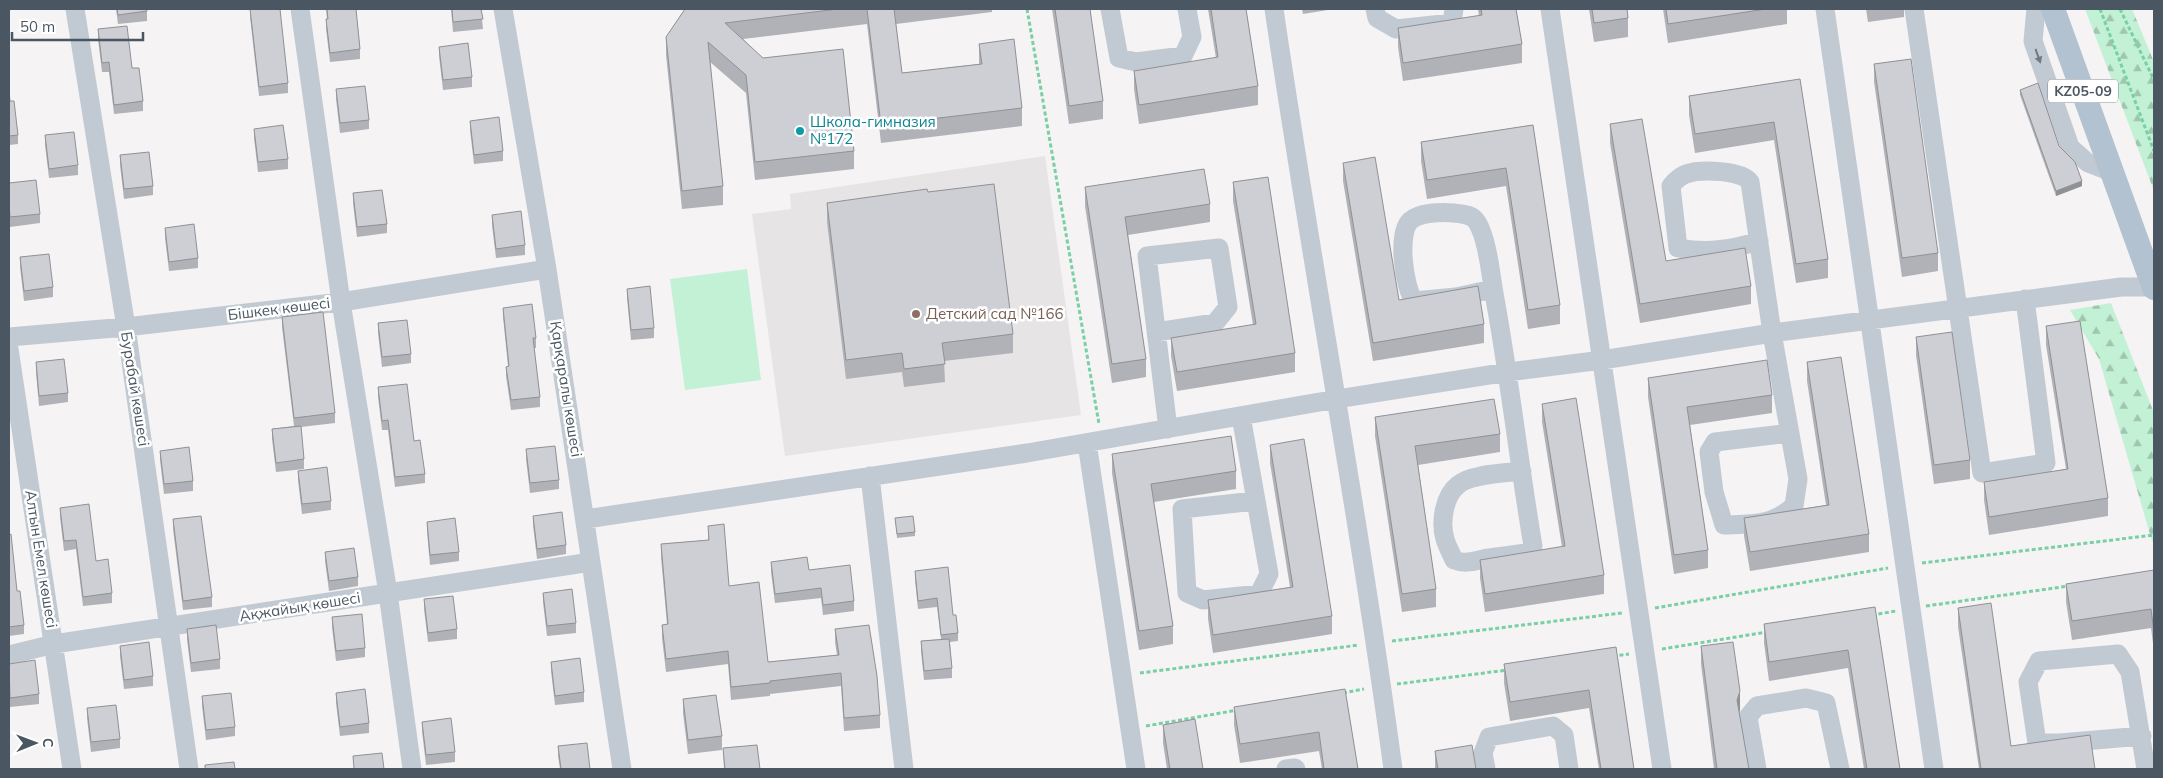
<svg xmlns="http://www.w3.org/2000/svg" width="2163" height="778" viewBox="0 0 2163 778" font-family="Mulish,sans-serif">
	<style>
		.education { fill: #e6e4e5 }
		.forest { fill: url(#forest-firs) }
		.pitch { fill: #c3f1d5 }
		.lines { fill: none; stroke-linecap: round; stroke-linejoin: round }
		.path { stroke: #7ad0a6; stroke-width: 3; stroke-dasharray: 4 2.5; stroke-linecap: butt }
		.minor { stroke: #c1cad2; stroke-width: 19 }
		.major { stroke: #b3c2d1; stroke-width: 24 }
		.wall { fill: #b0b2b7 }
		.shaded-wall { fill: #909195 }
		.building { fill: #cdcfd5; stroke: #909195 }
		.oneway { fill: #6e7983 }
		.culture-dot { fill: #0f9aa8; stroke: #fff; stroke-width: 2 }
		.education-dot { fill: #8d6e63; stroke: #fff; stroke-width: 2 }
		.labels { text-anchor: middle; stroke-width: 5; stroke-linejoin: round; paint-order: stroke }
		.shield { fill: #fff; stroke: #808990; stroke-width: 1 }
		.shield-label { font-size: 14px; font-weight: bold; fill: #4a5661 }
		.culture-label { font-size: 15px; fill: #0d838f; stroke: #fff; text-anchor: start }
		.street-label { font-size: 15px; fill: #4a5661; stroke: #fff }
		.education-label { font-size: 15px; fill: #785e54; stroke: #fff; text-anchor: start }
	</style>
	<defs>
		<pattern id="forest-firs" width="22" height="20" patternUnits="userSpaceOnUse" patternTransform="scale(1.25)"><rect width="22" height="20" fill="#c3f1d5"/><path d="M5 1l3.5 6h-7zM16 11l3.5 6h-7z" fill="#a0c6b0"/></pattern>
	</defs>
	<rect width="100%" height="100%" fill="#f5f3f3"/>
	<path class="education" d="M1045,156L1081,415L785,456L752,214L791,209L790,194Z"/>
	<path class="forest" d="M2085,9H2132L2154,62V191Z
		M2111,303L2154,413V543L2152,541L2099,359L2070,310Z"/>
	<path class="pitch" d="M747,269L761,380L685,390L670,279Z"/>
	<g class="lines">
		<path class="path" d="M1027,9L1099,424
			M2100,9L2154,151
			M2120,9L2154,80
			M1922,563L2154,535
			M1926,606L2069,586
			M1655,608L1888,568
			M1872,615L1896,611
			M1392,641L1622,613
			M1662,649L1767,632
			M1613,656L1629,654
			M1140,673L1359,645
			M1397,684L1508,670
			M1343,693L1364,689
			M1146,726L1238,710"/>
		<path class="minor" d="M75,9L126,327L189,769
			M300,9L341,302L388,593L412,769
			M503,9L547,269L622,769
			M1110,9L1119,58L1136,62L1183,56L1192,37L1187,9
			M1274,9C1311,263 1359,515 1393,769
			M1375,9L1377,18L1396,29L1452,23L1454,9
			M1550,9L1662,769
			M1825,9L1934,769
			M1914,9L1982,473L2046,463L2025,299
			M2036,9L2033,41L2070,147L2088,163L2114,173
			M1759,241C1729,250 1708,253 1678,248L1671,186C1675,181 1680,176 1686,174C1700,169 1742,170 1750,182L1772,333L1798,479L1794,506C1771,526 1753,524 1724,525L1714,492L1709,452L1715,442L1790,433
			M1493,289L1456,297L1414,301C1404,287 1397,234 1410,221C1419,212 1442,212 1454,213C1462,214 1472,214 1477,222C1488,240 1491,278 1495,299C1510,381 1519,464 1533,546L1529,552C1515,555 1502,556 1489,558C1476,560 1467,565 1454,560C1451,553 1447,546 1445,539C1440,522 1444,496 1458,485C1470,474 1505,473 1522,471
			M1156,332L1215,323L1228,307L1219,248L1147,256L1168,429
			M9,337L126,327L341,302L547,269
			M9,349L72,769
			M1241,416L1269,574L1259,594L1203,600L1187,593L1182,509L1255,501
			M1087,443L1136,769
			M870,476L904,769
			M586,519L1027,453L1337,399L1508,372L1602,360L1772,333L2121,287H2154
			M9,655L54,644L591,562
			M2142,736L2060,743H2037L2028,682L2039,661L2118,654L2130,672L2146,769
			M1286,769L1295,768L1296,769
			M1486,769L1483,753L1489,737L1553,726L1564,735L1569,769
			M1757,769L1748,717L1757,706L1806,698L1826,703L1840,769"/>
		<path class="major" d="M2053,9L2154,288"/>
	</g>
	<path class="wall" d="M116,9H147V21L118,24Z
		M250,9L288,83V93L259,96L250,17Z
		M326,9H356L360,49V59L330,62L326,29V19H327Z
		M451,9H481L483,29L453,32Z
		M685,9H992V12L896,24L902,73L979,64V44L1022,108V126L881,143L867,24L743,39L854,151V169L755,180L746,93L710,62L723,186V205L682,209L666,55V37Z
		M1052,9H1090L1103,101V119L1069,124Z
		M1208,9H1246L1258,86V105L1139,124L1134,89V71L1216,58Z
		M1302,9H1334L1303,14Z
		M1478,9H1516L1522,44V63L1403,81L1398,47V28L1479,16Z
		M1589,9H1627L1628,18V37L1594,42Z
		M1663,9H1787V24L1668,43Z
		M1866,9H1904V17L1868,22Z
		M98,29L132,68L143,101V111L114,114L109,72H102L98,39Z
		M439,47L472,77V87L443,90L439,56Z
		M1874,64L1938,253V271L1902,277L1874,82Z
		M1800,79L1828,259V278L1796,283L1774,140L1695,153L1689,115V96Z
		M336,89L369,120V129L340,133L336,99Z
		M2020,90L2059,146L2082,186L2056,196L2020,95Z
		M9,91L10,101L18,135V144L9,145Z
		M470,121L503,151V161L474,164L470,130Z
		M1610,124L1666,261L1751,286V304L1640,323L1610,143Z
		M1533,125L1560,305V324L1528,329L1506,186L1427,199L1421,161V142Z
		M254,129L288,159V169L258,172L254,138Z
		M45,135L78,165V175L49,178L45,145Z
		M120,155L153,186V195L124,199L120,165Z
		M1343,163L1399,300L1484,324V343L1373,361L1343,181Z
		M1233,182L1295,353V372L1177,391L1171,356V338L1253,325L1233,201Z
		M9,183L40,214V223L10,227L9,213Z
		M1085,187L1210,204V222L1128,235L1146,359V377L1112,383L1085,206Z
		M928,192L1013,334V353L944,361L945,382L904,387L902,372L846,379L827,222V203Z
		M353,193L387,224V233L357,237L353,203Z
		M492,215L525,245V255L496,258L492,225Z
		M165,228L198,258V268L169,271L165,238Z
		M20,257L53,287V297L24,301L20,267Z
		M627,289L654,328V338L631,340L627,298Z
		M503,308L536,338V348H534L540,397V407L511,410L506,376V367L508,366L503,317Z
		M282,317L335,413V423L301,427L304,459V469L276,472L272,439V429L294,426L282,327Z
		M378,323L411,354V363L382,367L378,333Z
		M2046,326L2108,498V516L1989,535L1984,500V482L2066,469L2046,345Z
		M1916,337L1970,460V479L1934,484L1916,355Z
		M36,362L68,393V402L39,406L36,372Z
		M1807,362L1869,534V552L1750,571L1744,536V518L1826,505L1807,381Z
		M1648,378L1772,395V413L1690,425L1708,550V568L1674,574L1648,397Z
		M378,387L425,474V483L395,487L388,430H382L378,397Z
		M1542,404L1604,575V594L1485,612L1480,578V560L1562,547L1542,422Z
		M1375,417L1500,434V452L1418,465L1436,589V607L1402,612L1375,436Z
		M1270,445L1332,616V634L1213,653L1208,619V600L1290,587L1270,463Z
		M526,449L559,480V489L530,493L526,459Z
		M160,451L193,481V491L164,494L160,460Z
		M1112,454L1236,471V489L1154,502L1173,626V644L1139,650L1112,473Z
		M298,471L331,501V510L302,514L298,480Z
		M60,508L112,593V603L83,606L76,549L64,551L60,517Z
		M533,516L566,545V554L537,559L533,525Z
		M895,518L915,532V536L897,538Z
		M173,519L212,597V607L183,610L173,529Z
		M427,522L459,552V561L430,565L427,531Z
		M708,526L729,586L768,662L837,655L835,642V629L880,715V728L844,731L841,686L770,694V696L731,700L728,664L666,672L662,638V625L667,624L661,557V544L708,540Z
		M9,535L17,591L24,625V634L9,636Z
		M325,552L358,577V586L329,591L325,561Z
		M771,562L809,570L854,601V611L823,615L821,598L775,603L771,572Z
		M2154,570V651L2151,628L2072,640L2066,602V584Z
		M915,571L953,615L958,633V641L950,642L952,668V678L924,680L921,651V641L941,639L937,607L918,609L915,580Z
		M543,593L576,623V633L547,636L543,602Z
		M424,599L457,629V639L428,642L424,609Z
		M1875,607L1900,769H1864L1848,668L1769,681L1764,643V624Z
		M1958,608L2011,746L2095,769H1979L1958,627Z
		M332,617L365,648V657L336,661L332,627Z
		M187,629L220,659V669L191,672L187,639Z
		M120,646L153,676V686L124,689L120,656Z
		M1701,646L1740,710L1739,712L1749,769H1714L1701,664Z
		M1616,647L1634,769H1599L1589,708L1510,721L1504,683V664Z
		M551,662L584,692V702L555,705L551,671Z
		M9,664L39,694V704L10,707L9,700Z
		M1345,689L1358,769H1322L1319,751L1240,763L1234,725V707Z
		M336,693L369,723V733L340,736L336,703Z
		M202,696L235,727V736L206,740L202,706Z
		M683,699L722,736V750L688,754L683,713Z
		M87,708L120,739V748L91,752L87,718Z
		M422,722L455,752V762L426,765L422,731Z
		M1163,725L1203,769H1167L1163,743Z
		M558,746L590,769H560L558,756Z
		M723,748L760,769H724Z
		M1435,751L1476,769H1435Z"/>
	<path class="shaded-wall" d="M2082,181V186L2056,196V191Z
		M1740,691V710L1737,719V700Z"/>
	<path class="building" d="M117,9H147V11L118,15Z
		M250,9H280L288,83L259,87Z
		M327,9H356L360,49L330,53L326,19H328Z
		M452,9H481L483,19L453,22Z
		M685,9H838L725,23L763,58L843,49L854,151L755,162L746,75L708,42L723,186L682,191L666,37Z
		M867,9H894L902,73L982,64L979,44L1014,39L1022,108L881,125Z
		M1055,9H1090L1103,101L1069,106Z
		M1211,9H1246L1258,86L1139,105L1134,71L1218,57Z
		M1481,9H1516L1522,44L1403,63L1398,28L1482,15Z
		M1592,9H1627L1628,18L1594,23Z
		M1666,9H1766L1668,24Z
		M127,26L132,68H139L143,101L114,105L109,62L102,63L98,29Z
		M468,43L472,77L443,80L439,47Z
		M1911,59L1938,253L1902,258L1874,64Z
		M1800,79L1828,259L1796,264L1774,122L1695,134L1689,96Z
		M2038,83L2059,146L2075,162L2082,181L2056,191L2020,90Z
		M365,86L369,120L340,123L336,89Z
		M9,91L10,101H14L18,135L9,136Z
		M499,117L503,151L474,155L470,121Z
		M1642,119L1666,261L1745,248L1751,286L1640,304L1610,124Z
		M283,125L288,159L258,162L254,129Z
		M1533,125L1560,305L1528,310L1506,168L1427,180L1421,142Z
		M74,132L78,165L49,169L45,135Z
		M149,152L153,186L124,189L120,155Z
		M1375,157L1399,300L1478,286L1484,324L1373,343L1343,163Z
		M1204,169L1210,204L1125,217L1146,359L1112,364L1085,187Z
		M1268,177L1295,353L1177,372L1171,338L1256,324L1233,182Z
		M36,180L40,214L10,217L9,203V183Z
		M994,184L1013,334L942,343L945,364L904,369L902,353L846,360L827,203L927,189L928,192Z
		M382,190L387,224L357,227L353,193Z
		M521,211L525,245L496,249L492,215Z
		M194,224L198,258L169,262L165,228Z
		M49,254L53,287L24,291L20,257Z
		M650,286L654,328L631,330L627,289Z
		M532,304L536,338H533L540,397L511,400L506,367L509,366L503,308Z
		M323,312L335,413L294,418L282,317Z
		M407,320L411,354L382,357L378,323Z
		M2080,321L2108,498L1989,517L1984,482L2068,469L2046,326Z
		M1952,332L1970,460L1934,465L1916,337Z
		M1841,357L1869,534L1750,552L1744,518L1829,505L1807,362Z
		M64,359L68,393L39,396L36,362Z
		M1767,360L1772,395L1687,407L1708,550L1674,555L1648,378Z
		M407,384L414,441L420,440L425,474L395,477L388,420L382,421L378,387Z
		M1576,398L1604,575L1485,594L1480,560L1565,546L1542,404Z
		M1494,399L1500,434L1415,446L1436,589L1402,594L1375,417Z
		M301,426L304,459L276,463L272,429Z
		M1231,436L1236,471L1151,484L1173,626L1139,631L1112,454Z
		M1304,439L1332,616L1213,635L1208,600L1293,587L1270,445Z
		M555,446L559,480L530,483L526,449Z
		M189,447L193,481L164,484L160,451Z
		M327,467L331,501L302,504L298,471Z
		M89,504L96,561L108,559L112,593L83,597L76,540L64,541L60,508Z
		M562,512L566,545L537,549L533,516Z
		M201,516L212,597L183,601L173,519Z
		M913,516L915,532L897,534L895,518Z
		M455,518L459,552L430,555L427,522Z
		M724,524L729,586L759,582L768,662L839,655L835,629L869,625L877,676L880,715L844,718L841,673L770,681V683L731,687L728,651L666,659L662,625L668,624L661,544L709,540L708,526Z
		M11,534L17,591H20L24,625L9,627V535Z
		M354,548L358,577L329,581L325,552Z
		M807,557L809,570L850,565L854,601L823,605L821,588L775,594L771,562Z
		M948,567L953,615H956L958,633L941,635L937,598L918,601L915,571Z
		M2154,570V632L2151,609L2072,621L2066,584Z
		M572,589L576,623L547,626L543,593Z
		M453,596L457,629L428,633L424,599Z
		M1991,603L2011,746L2090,735L2095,769H1981L1958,608Z
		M1875,607L1900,769H1867L1848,650L1769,662L1764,624Z
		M362,614L365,648L336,651L332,617Z
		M216,625L220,659L191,663L187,629Z
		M949,639L952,668L924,671L921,641Z
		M149,642L153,676L124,680L120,646Z
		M1733,642L1740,691L1737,700L1749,769H1717L1701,646Z
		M1616,647L1634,769H1601L1589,690L1510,702L1504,664Z
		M580,658L584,692L555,696L551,662Z
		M35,660L39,694L10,698L9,664Z
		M365,689L369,723L340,727L336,693Z
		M1345,689L1358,769H1324L1319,732L1240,744L1234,707Z
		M231,693L235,727L206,730L202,696Z
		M716,695L722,736L688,740L683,699Z
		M116,705L120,739L91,742L87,708Z
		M451,718L455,752L426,755L422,722Z
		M1195,719L1203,769H1170L1163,725Z
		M587,743L590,769H561L558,746Z
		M757,745L760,769H725L723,748Z
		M1472,745L1476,769H1438L1435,751Z
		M382,753L384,769H354L353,756Z
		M234,762L235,769H205V765Z"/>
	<defs><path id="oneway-solid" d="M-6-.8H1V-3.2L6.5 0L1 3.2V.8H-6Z" transform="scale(1.25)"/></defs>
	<use class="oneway" href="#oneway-solid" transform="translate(2038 56) rotate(70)"/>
	<circle class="culture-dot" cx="800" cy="131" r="5"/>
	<circle class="education-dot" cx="916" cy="314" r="5"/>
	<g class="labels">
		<rect class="shield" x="2048" y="79.5" width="70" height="23" rx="4"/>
		<g class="shield-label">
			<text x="2083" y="96">KZ05-09</text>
		</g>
		<g class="culture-label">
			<text x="810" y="127">Школа-гимназия<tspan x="810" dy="17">№172</tspan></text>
		</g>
		<g class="street-label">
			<text transform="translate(279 309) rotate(-7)" y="5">Бішкек көшесі</text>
			<text transform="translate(135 389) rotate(81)" y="5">Бурабай көшесі</text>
			<text transform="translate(566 389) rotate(81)" y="5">Қарқаралы көшесі</text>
			<text transform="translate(41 559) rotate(81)" y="5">Алтын Емел көшесі</text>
			<text transform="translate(300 607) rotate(-9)" y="5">Ақжайық көшесі</text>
		</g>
		<g class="education-label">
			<text x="926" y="319">Детский сад №166</text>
		</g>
	</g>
	<rect width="2163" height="778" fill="none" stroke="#4a5661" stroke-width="20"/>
	<g transform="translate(35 743) rotate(89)" stroke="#ffffff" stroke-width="4" paint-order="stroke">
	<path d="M0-4L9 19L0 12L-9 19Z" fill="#4a5661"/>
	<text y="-8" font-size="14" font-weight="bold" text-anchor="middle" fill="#4a5661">С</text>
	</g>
	<path d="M12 32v8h131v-8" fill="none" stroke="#4a5661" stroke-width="2.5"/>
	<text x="20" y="32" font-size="15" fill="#4a5661" stroke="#ffffff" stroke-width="4" paint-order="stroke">50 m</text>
</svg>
